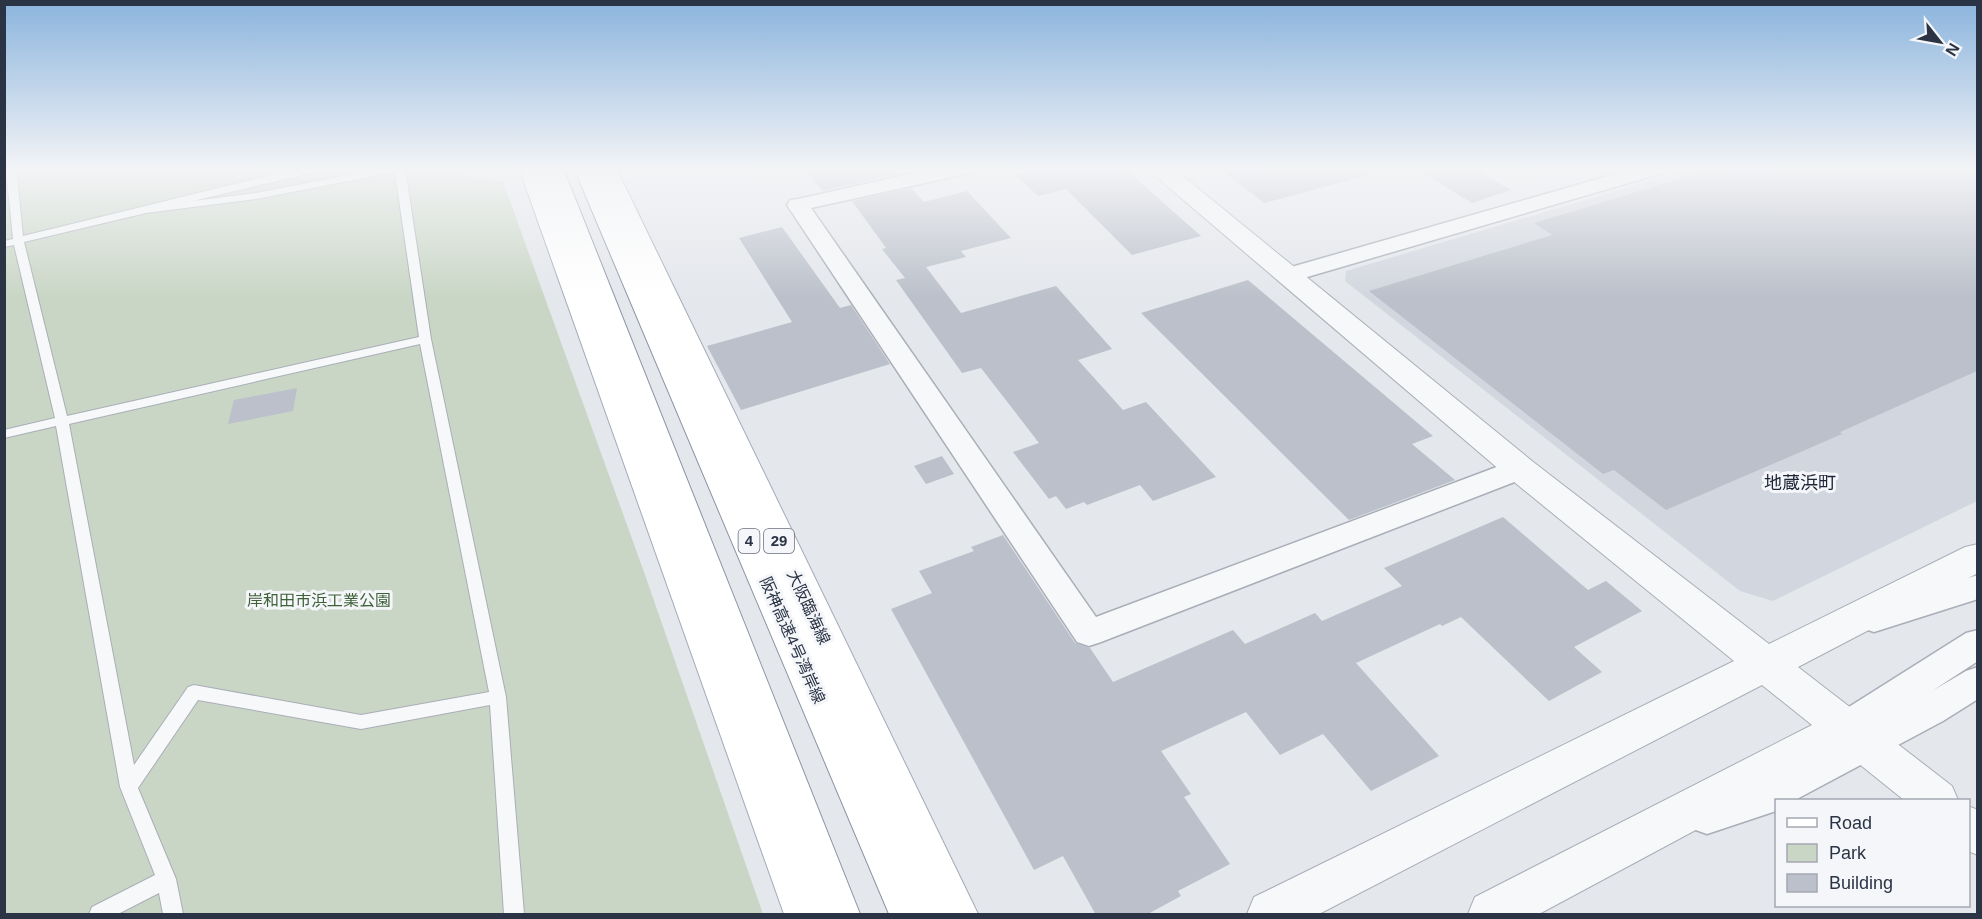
<svg xmlns="http://www.w3.org/2000/svg" width="1982" height="919" viewBox="0 0 1982 919" font-family="Helvetica,'Noto Sans JP',sans-serif">
	<style>
		.built { fill: #d2d6de }
		.green { fill: #c9d6c5 }
		.building { fill: #bbc0ca }
		.lines { fill: none; stroke-linecap: round; stroke-linejoin: round }
		.service-casing { stroke: #a9aeb7; stroke-width: 2 }
		.minor-casing { stroke: #a9aeb7; stroke-width: 3 }
		.tertiary-casing { stroke: #a9aeb7; stroke-width: 2 }
		.primary-casing { stroke: #a3abb8; stroke-width: 2 }
		.motorway-casing { stroke: #8b94a3; stroke-width: 2 }
		.service { fill: #f7f8fa; fill-rule: evenodd }
		.minor { fill: #f7f8fa; fill-rule: evenodd }
		.tertiary { fill: #f7f8fa; fill-rule: evenodd }
		.primary { fill: #fff; fill-rule: evenodd }
		.motorway { fill: #fff; fill-rule: evenodd }
		.labels { text-anchor: middle; stroke-width: 6; stroke-linejoin: round; paint-order: stroke }
		.shield { fill: #f4f6f9; stroke: #676e7b; stroke-width: 1.5 }
		.shield-label { font-size: 15px; font-weight: bold; fill: #2b3445 }
		.park-label { font-size: 16px; fill: #3f6138; stroke: #f4f6f9 }
		.street-label { font-size: 16px; fill: #2b3445; stroke: #f4f6f9 }
		.neighbourhood-label { font-size: 18px; fill: #1d2536; stroke: #f4f6f9 }
	</style>
	<rect width="100%" height="100%" fill="#e4e7ec"/>
	<path class="built" d="M1693,168H1977V501L1773,601L1740,591L1345,281L1346,271Z"/>
	<path class="green" d="M5,168H440L441,171L503,182L644,572L763,914H5Z"/>
	<path class="building" d="M804,168H897L898,174L822,191Z
		M1043,168H1124L1201,236L1132,255L1066,189L1038,196L1016,175Z
		M1219,168H1368L1369,175L1264,203Z
		M1415,168H1483L1484,174L1511,190L1472,203Z
		M1733,168H1965L1977,173V371L1840,432L1842,434L1666,510L1614,470L1603,474L1369,291L1552,235L1534,223L1706,171L1712,175Z
		M911,188L924,202L967,191L1011,238L961,251L966,257L926,267L961,313L1056,286L1112,349L1078,360L1123,410L1146,402L1216,477L1153,501L1140,485L1087,505L1084,502L1066,509L1056,496L1049,499L1013,452L1039,443L981,368L962,373L896,280L905,278L882,249L886,248L852,201Z
		M782,227L840,308L851,305L890,364L741,410L707,346L792,322L739,238Z
		M1248,280L1433,436L1412,444L1455,480L1349,520L1141,313Z
		M297,388L293,411L228,424L234,400Z
		M942,456L954,474L926,484L914,466Z
		M1503,517L1588,590L1606,581L1642,611L1574,647L1602,672L1549,701L1461,617L1442,626L1440,624L1356,663L1439,756L1371,791L1323,734L1280,755L1246,712L1161,751L1191,794L1184,797L1230,864L1178,891L1181,896L1146,915H1096L1063,856L1034,870L891,609L932,593L919,571L974,551L971,547L1003,535L1075,643L1090,648L1113,682L1233,630L1245,644L1315,613L1322,621L1402,586L1384,568Z"/>
	<g class="lines">
		<g class="service-casing">
			<path id="service" d="M6,168H16L23,236L263,177L310,168H331L193,201L256,193L384,168H405L431,339L506,697L524,914H504L490,705L361,729L198,700L138,788L176,879L183,914H163L159,893L118,914H89L92,907L155,875L120,787L56,426L4,438V430L55,418L14,245L4,247V241L13,239ZM395,172L419,337L67,416L24,242L146,213L256,199ZM420,344L489,692L361,715L194,685L188,687L134,765L69,424Z"/>
		</g>
		<g class="minor-casing">
			<path id="minor" d="M937,168H976L973,172L966,174L811,208L1096,617L1510,462L1520,459L1530,462L1534,469L1530,476L1101,642L1089,646L1077,642L787,205L790,200L798,199Z
				M1636,168H1669L1666,172L1297,280L1289,282L1281,280L1277,275L1281,270Z
				M1978,575V599L1874,632L1862,628L1858,619L1862,610Z
				M1978,630V661L1932,691L1966,671L1978,667V699L1943,721L1795,800H1776V811L1707,834L1693,829L1688,816L1693,803L1752,785L1838,741L1833,739L1828,728L1833,717L1966,633Z"/>
		</g>
		<g class="tertiary-casing">
			<path id="tertiary" d="M1146,168H1173L1532,461L1769,644L1965,547L1978,544V573L1798,667L1952,786L1958,800H1904L1843,751L1539,914H1468L1475,897L1812,725L1762,685L1319,914H1247L1254,897L1734,661L1508,477Z
				M1968,806L1978,810V855L1968,851Z"/>
		</g>
		<g class="primary-casing">
			<path id="primary" d="M519,168H543L832,914H784Z
				M592,168H616L978,914H930Z"/>
		</g>
		<g class="motorway-casing">
			<path id="motorway" d="M539,168H563L860,914H812Z
				M574,168H598L937,914H889Z"/>
		</g>
		<use href="#service" class="service"/>
		<use href="#minor" class="minor"/>
		<use href="#tertiary" class="tertiary"/>
		<use href="#primary" class="primary"/>
		<use href="#motorway" class="motorway"/>
	</g>
	<linearGradient id="sky" x2="0" y2="1"><stop stop-color="#8bb4dd"/><stop offset="0.57" stop-color="#f3f4f6"/><stop offset="1" stop-color="#f3f4f6" stop-opacity="0"/></linearGradient>
	<rect width="1982" height="297" fill="url(#sky)"/>
	<g class="labels">
		<g class="shield">
			<rect x="738.5" y="529" width="21" height="24" rx="4.5"/>
			<rect x="764" y="529" width="30" height="24" rx="4.5"/>
		</g>
		<g class="shield-label">
			<text x="749" y="546">4</text>
			<text x="779" y="546">29</text>
		</g>
		<g class="park-label">
			<text x="319" y="606">岸和田市浜工業公園</text>
		</g>
		<g class="street-label">
			<text transform="translate(809 607) rotate(65)" y="6">大阪臨海線</text>
			<text transform="translate(793 640) rotate(66)" y="6">阪神高速4号湾岸線</text>
		</g>
		<g class="neighbourhood-label">
			<text x="1800" y="489">地蔵浜町</text>
		</g>
	</g>
	<rect width="1982" height="919" fill="none" stroke="#2b3445" stroke-width="12"/>
	<rect x="1775" y="799" width="195" height="108" fill="#f4f6f9" stroke="#a4a8b1" stroke-width="1.5"/>
	<rect x="1787" y="818" width="30" height="9" fill="#ffffff" stroke="#a4a8b1" stroke-width="1.5"/>
	<text x="1829" y="829" font-size="18" fill="#2b3445">Road</text>
	<rect x="1787" y="844" width="30" height="18" fill="#c9d6c5" stroke="#a4a8b1" stroke-width="1.5"/>
	<text x="1829" y="859" font-size="18" fill="#2b3445">Park</text>
	<rect x="1787" y="874" width="30" height="18" fill="#bbc0ca" stroke="#a4a8b1" stroke-width="1.5"/>
	<text x="1829" y="889" font-size="18" fill="#2b3445">Building</text>
	<g transform="translate(1940 42) rotate(121)" stroke="#f4f6f9" stroke-width="4.5" paint-order="stroke">
	<path d="M0-4.5L10 22L0 15L-10 22Z" fill="#2b3445"/>
	<text y="-9" font-size="16" font-weight="bold" text-anchor="middle" fill="#2b3445">N</text>
	</g>
</svg>
